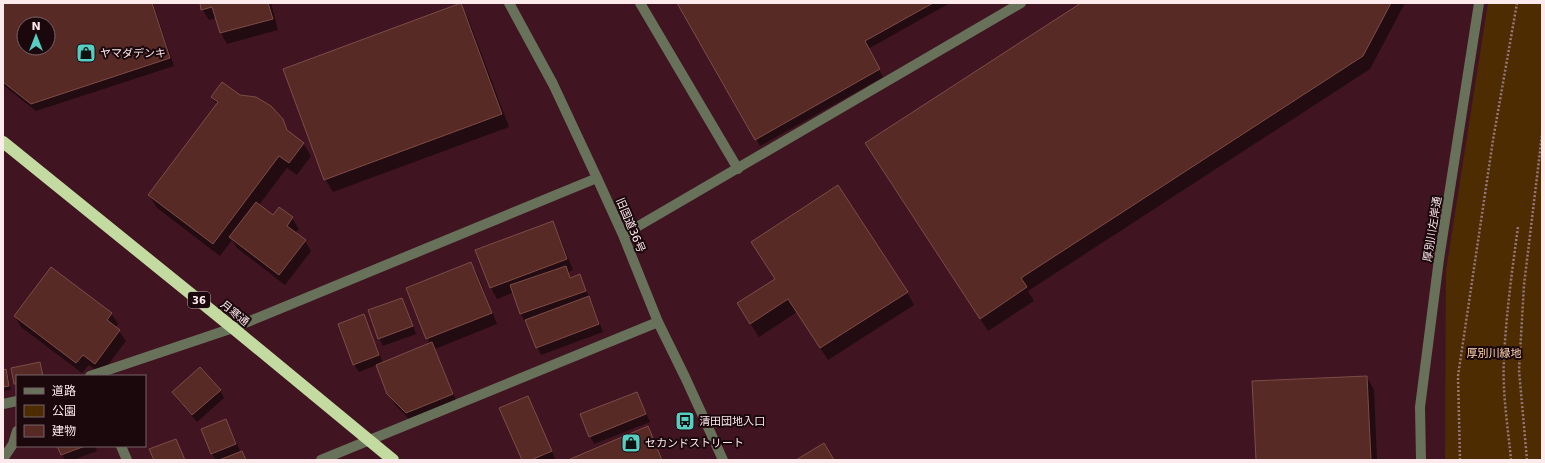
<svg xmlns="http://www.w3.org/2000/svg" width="1545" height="463" viewBox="0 0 1545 463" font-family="'DejaVu Sans','Noto Sans JP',sans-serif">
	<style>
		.green { fill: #4d2c02 }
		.shadow { fill: #0007; fill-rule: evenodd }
		.building { fill: #582a26; stroke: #7d4c47; fill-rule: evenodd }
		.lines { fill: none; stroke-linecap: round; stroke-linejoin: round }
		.path { stroke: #97777f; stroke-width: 2.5; stroke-dasharray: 2 2; stroke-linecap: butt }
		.minor { stroke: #68715a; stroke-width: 10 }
		.highway { stroke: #c3dba1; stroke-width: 12 }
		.labels { text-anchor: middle; stroke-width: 4; stroke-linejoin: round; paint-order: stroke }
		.shield { fill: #1b080d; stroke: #b9a6aa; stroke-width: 1 }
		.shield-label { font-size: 10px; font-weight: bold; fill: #fdeaed }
		.poi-label { font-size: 11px; fill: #fdeaed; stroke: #1b080d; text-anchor: start }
		.street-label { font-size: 11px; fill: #fdeaed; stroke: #1b080d }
		.park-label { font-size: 11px; fill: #ffd8b2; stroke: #1b080d }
	</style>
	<rect width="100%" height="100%" fill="#401521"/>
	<path class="green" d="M1488,3H1542V460H1445L1446,271Z"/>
	<path class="shadow" d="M3,3H153L174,66L36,111L3,85ZM24,24H48V48H24Z
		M201,3H271L278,30L227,44L221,33L216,18L209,20L202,9Z
		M678,3H950L868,49L883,77L760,146Z
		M1083,3H1405L1370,69L1028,291L1034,301L988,331L866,144Z
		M460,5L468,18L509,127L333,192L325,179Z
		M239,96L282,119L290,134L303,143L311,156L297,175L287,168L259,205L273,216L280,208L292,218L299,229L295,233L305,241L311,251L285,285L237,248L232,240L220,256L157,208L149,195L217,105L212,97Z
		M552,222L558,233L573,270L568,272L571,279L579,276L593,305L603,332L541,355L521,314L514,292L497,299L491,288L476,251Z
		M471,263L477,273L497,324L435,349L458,405L413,423L395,405L388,393L377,365L359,372L354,364L363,315L367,323L383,363L430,344L407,288Z
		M776,279L907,292L914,305L828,360L797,312L759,337L746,317Z
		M402,299L406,307L416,334L383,346L379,338Z
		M111,313L118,324L115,327L119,331L126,341L101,374L89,365L82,373L21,327L15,316Z
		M40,363L44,376H17V388L12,369Z
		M6,370L8,374L11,390L3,391V371Z
		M1367,377L1374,390L1377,460H1257Z
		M220,390L224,398L197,422L177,399L173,392Z
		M637,393L650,422L594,444L590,436Z
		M532,404L555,459L552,460H523Z
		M226,420L241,453L242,452L246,460H216L212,454L202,430Z
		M647,427L663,460H570Z
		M176,440L185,460H155Z
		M58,446H95L97,451L73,460H65Z"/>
	<path class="building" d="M3,3H152L170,58L31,104L3,82ZM24,24H48V48H24Z
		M200,3H268L273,19L220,33L212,7L201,10Z
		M461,3L502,114L324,180L283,69Z
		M677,3H933L865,41L880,69L755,140Z
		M1081,3H1391L1363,56L1021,278L1027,287L980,319L865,143Z
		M222,82L240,95L256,97L271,106L283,119L287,130L304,143L289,163L279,156L213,244L148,195L218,102L211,97Z
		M838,185L908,292L820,348L788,299L750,324L737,303L775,279L751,242Z
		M256,202L273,215L279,207L293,217L287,226L306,240L279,275L229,237Z
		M553,221L567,259L490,288L475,250Z
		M471,262L492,313L426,339L406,288Z
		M566,266L570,278L580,274L586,291L520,314L510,285Z
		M51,267L112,313L107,320L120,330L95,364L83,355L76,363L14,316Z
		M589,296L599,324L536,348L525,320Z
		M402,298L413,326L378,339L368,310Z
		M364,314L379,355L353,365L338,324Z
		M432,342L453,394L406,413L387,394L376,365Z
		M40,362L43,376H17V384H14L11,368Z
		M200,367L221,390L192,415L172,392Z
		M6,369L9,386L3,387V370Z
		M1367,376L1371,460H1256L1252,381Z
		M637,392L646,414L589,437L580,414Z
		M528,396L552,451L531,460H522L499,408Z
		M226,419L236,444L211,454L201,429Z
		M648,426L662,460H568Z
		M176,439L185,460H154L149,449Z
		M824,443L834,460H796Z
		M57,446H85L61,455Z
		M242,451L246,460H219Z"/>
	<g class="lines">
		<path class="path" d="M1460,460L1458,376L1493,140L1517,3
			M1511,460C1508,427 1502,392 1504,359C1506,315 1512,271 1518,227
			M1527,460L1519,370L1524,285L1542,135"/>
		<path class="minor" d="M509,3L553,84L597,178L623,235L658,322L685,377L723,460
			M640,3L738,169
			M623,235L1021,3
			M90,376L233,328L597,178
			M3,404L17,401
			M121,446L127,460
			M3,459L13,444L17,431
			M321,460L658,322
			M1421,460L1420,407L1439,259L1479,3"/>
		<path class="highway" d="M3,142L233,328L393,460"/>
	</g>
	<defs>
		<g id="shop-square" transform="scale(1)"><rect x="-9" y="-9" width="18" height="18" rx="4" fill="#57cec2" stroke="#1b080d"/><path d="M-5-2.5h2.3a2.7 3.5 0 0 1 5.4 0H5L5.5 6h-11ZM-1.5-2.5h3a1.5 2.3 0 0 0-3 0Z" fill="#111"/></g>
		<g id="bus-square" transform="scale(1)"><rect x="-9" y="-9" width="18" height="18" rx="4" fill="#57cec2" stroke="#1b080d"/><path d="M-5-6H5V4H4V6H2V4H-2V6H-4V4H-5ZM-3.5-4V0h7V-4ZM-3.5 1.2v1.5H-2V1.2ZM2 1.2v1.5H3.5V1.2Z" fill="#111"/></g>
	</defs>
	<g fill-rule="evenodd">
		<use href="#shop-square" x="86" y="53"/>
		<use href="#bus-square" x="685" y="421"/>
		<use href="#shop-square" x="631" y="443"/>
	</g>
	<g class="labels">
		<rect class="shield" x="188" y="292" width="22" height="16" rx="3"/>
		<g class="shield-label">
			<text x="199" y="304">36</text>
		</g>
		<g class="poi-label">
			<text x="100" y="57">ヤマダデンキ</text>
			<text x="699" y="425">清田団地入口</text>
			<text x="645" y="447">セカンドストリート</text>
		</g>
		<g class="street-label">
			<text transform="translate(631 225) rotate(67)" y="4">旧国道36号</text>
			<text transform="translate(1432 229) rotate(-81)" y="4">厚別川左岸通</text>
			<text transform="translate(235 313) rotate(39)" y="4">月寒通</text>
		</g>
		<g class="park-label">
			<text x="1494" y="357">厚別川緑地</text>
		</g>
	</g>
	<rect width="1545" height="463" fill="none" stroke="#fdeaed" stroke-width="8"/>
	<rect x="16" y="375" width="130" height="72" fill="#1b080d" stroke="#756267"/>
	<rect x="24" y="388" width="20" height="6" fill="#68715a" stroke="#756267"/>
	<text x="52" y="395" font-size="12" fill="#fdeaed">道路</text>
	<rect x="24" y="405" width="20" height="12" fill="#4d2c02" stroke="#756267"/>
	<text x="52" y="415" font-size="12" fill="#fdeaed">公園</text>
	<rect x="24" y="425" width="20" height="12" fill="#582a26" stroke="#756267"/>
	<text x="52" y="435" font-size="12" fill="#fdeaed">建物</text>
	<g transform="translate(36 36)"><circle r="19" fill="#1b080d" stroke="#756267"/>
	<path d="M0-3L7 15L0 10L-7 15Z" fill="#57cec2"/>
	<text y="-6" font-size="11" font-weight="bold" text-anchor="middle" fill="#fdeaed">N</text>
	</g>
</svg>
